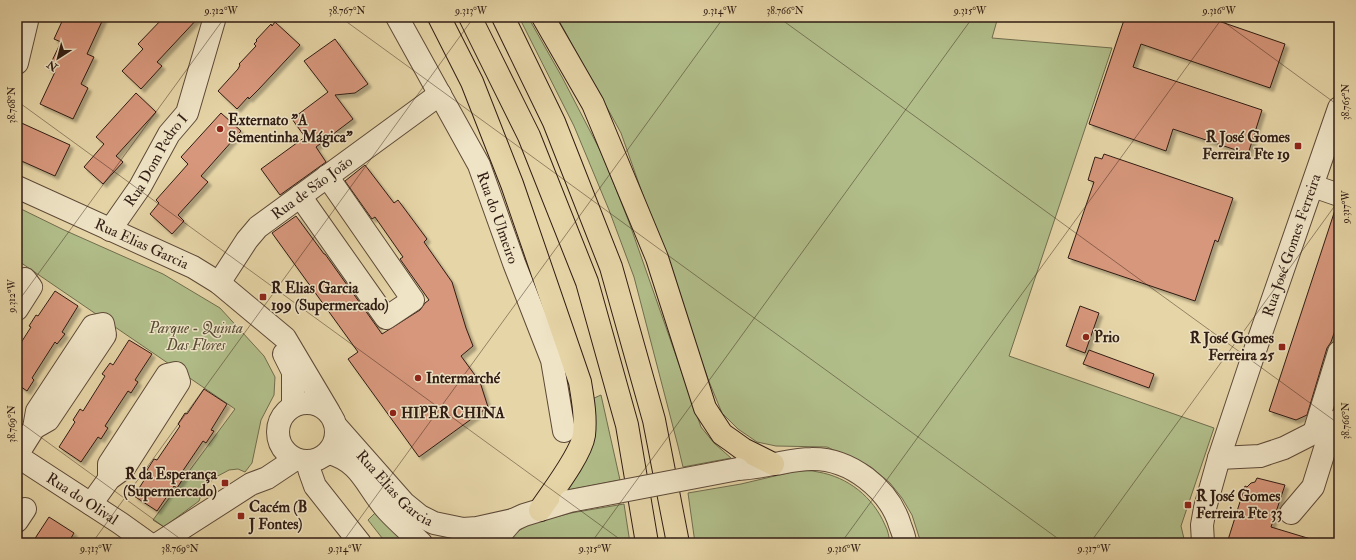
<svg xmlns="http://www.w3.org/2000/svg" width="1356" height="560" viewBox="0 0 1356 560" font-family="'IM FELL Double Pica',serif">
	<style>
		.green { fill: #b1be8a; stroke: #706d4e }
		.building { fill: #d7977b; stroke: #301c13; filter: url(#shadow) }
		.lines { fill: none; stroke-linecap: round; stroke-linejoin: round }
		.minor-casing { stroke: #5e4a38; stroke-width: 24 }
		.highway-casing { stroke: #301c13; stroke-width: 24 }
		.minor { stroke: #efe4c6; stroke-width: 22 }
		.highway { stroke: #e6d5a7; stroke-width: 22 }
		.minor-bridge-casing { stroke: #5e4a38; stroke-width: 24; stroke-linecap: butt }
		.minor-bridge { stroke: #efe4c6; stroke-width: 22 }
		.ticks { fill: none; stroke: #301c13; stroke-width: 1; stroke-opacity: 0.45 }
		.poi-dot { fill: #8f2418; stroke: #efe4c6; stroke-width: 1.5 }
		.labels { text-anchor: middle; stroke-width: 3; stroke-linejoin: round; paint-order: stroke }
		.poi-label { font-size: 15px; font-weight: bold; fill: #301c13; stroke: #efe4c6; text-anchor: start }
		.street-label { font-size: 15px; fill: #301c13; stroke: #efe4c6 }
		.park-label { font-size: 15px; font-style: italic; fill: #574d37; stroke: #efe4c6 }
		.neatline { fill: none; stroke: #301c13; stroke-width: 1.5 }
		.ticks-label { font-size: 10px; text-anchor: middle; fill: #301c13 }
	</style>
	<defs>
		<filter id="shadow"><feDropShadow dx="3.5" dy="3.5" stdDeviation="1" flood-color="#0004"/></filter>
	</defs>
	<rect width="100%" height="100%" fill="#e6d5a7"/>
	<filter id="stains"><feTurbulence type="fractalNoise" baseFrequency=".005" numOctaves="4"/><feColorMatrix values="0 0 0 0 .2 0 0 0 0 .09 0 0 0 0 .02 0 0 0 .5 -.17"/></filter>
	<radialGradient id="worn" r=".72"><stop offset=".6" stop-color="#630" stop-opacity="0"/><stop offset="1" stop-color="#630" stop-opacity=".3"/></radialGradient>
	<path class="green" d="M519,17H528L562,77L602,154L629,222L701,427L714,443L731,458L683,467L678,446L634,277L609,210L574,126Z
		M557,17H998L992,38L1112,48L1009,356L1214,428L1181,526L1185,543H921L912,515L902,498L890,483L871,467L827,447L776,446L757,442L738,429L722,413L708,379L621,133Z
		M17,207L64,230L163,274L220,308L264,356L275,377L274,395L261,420L252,463L245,472L238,469L229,470L216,477L204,487L199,501L164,527L153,520L235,409L17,260Z
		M601,395L620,480L568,490L572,479L592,399Z
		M796,471C803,471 811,470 818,472C848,477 873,497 885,525C888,530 889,537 890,543H695L688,493L741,484Z
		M624,504L630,543H506L517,532L529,524L571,513Z
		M375,513L406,543H386L368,520Z"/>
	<path class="building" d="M64,17H104L87,54L94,57L81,84L88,88L73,119L40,104L55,72L48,69L61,42L54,39Z
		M164,17H199L157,62L162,66L141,89L122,71L143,49L138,44Z
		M1125,17H1207L1285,44L1270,88L1141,44L1133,67L1262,110L1248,154L1173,129L1166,151L1089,124Z
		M275,22L300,45L259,89L249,99L248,97L237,109L218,91L238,69L240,65L239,64L256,46L254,44L257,41L256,40L271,24L272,26Z
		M335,39L368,84L355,93L335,95L353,119L316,147L326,162L280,195L261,169L305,137L292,119L328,92L304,61Z
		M136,93L156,112L116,156L123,162L103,184L84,167L104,144L96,137Z
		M221,113L241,131L201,176L208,182L178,215L184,221L172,234L150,214L159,203L156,200L188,164L181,157Z
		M17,121L70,145L55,176L17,159Z
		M1104,154L1233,198L1218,242L1215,240L1195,301L1068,258L1094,182L1088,180L1095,157L1102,159Z
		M365,165L394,203L398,200L427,239L424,242L452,282L466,328L473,346L461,356L480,382L488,407L419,457L348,359L358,352L272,233L296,216L324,254H325L382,334L420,310L425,303L429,300L400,259L403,257L375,217L372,219L345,181Z
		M1336,207H1339V319L1331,342L1327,348L1307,415L1296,420L1269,411Z
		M55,291L78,306L62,332L65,334L57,344L55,342L32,378L34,380L27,391L17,384V349L31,327L29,326L36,315L38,316Z
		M1080,306L1099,313L1085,353L1066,346Z
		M129,340L152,354L135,380L138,382L131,393L128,391L105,426L108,428L101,439L98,437L81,462L59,447L75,422L73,420L80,409L83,411L105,376L102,374L110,363L113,365Z
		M1089,350L1154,374L1149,388L1083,364Z
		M204,389L227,404L211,430L214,431L206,443L203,441L180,475L184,477L177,488L174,486L157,511L134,496L150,471L147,470L154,459L157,460L180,426L178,424L185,413L187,414Z
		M1257,478L1285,485L1271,527L1314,540L1313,543H1227L1245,486L1247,487L1251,483L1255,482Z
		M49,517L74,533L68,543H32Z"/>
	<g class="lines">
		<g class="minor-casing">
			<g id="minor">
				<path id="s1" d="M397,17L479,165L514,263L552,360L564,431"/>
				<path d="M17,63L28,17"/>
				<path d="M1313,186L1339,195"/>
				<path id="s2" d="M17,187L193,267L219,283L285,338L329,412"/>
				<path d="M300,196L386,318L413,300L327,176"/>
				<path id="s3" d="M110,230L140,187L169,134L187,113L215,17"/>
				<path d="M17,283L25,279L31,287L17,309"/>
				<path id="s4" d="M219,283L247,240L258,227L440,94"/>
				<path d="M284,354L293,372V406"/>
				<circle cx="307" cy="432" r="29"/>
				<path id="s5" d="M336,426L404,503L420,516L434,523L463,529L477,528L513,520L524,515L570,501"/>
				<path d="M1314,433L1339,352"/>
				<path d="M329,453C362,462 366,487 387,510C398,522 410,532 421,543"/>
				<path d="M17,455L34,428L37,411L93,326L103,324L105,335L48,420L34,428"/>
				<path id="s6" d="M17,456L120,523L148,543"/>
				<path d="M1219,458L1260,456L1284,448L1339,420"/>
				<path d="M307,462L310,472L315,486L360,543"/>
				<path d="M738,469C750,468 763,466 775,464C786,462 799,459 811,459C850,458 889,489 900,525C902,531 905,537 905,543"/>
				<path d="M91,504L109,479V464L167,375L176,373L179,382L124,468L109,479"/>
				<path d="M1291,513L1313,487L1333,423"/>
				<path d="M17,521L25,509"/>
				<path d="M159,543L251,484L267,478L294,460"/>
				<path d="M493,543L513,520"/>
				<path id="s7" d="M1203,543L1202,525L1205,508L1219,458L1251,362L1339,108"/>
			</g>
		</g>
		<g class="highway-casing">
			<path id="highway" d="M439,17L472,82L512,184L580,382C583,400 586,417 584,435C581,455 552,492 540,510
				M470,17L529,136L587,282L627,425L647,543
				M503,17L554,122L611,267L654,420L678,543
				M543,17L593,104L657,258L705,408L722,434L732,441L743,449L773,464"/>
		</g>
		<use href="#minor" class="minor"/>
		<use href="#highway" class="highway"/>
		<g class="minor-bridge-casing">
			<path id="minor-bridge" d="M570,501L738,469"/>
		</g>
		<use href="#minor-bridge" class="minor-bridge"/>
	</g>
	<path class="ticks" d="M340,17L1064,543M778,17L1339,424M1217,17L1339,106M17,101L625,543M17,303L225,17M17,420L186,543M92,543L474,17M342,543L724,17M591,543L973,17M841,543L1223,17M1090,543L1339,200"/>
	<g class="poi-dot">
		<circle cx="220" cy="129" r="4"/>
		<rect x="1294" y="142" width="8" height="8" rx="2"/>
		<rect x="259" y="293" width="8" height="8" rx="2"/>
		<circle cx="1086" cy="337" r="4"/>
		<rect x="1278" y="343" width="8" height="8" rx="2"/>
		<circle cx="418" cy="378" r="4"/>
		<circle cx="393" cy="413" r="4"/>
		<rect x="221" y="479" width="8" height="8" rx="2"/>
		<rect x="1184" y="501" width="8" height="8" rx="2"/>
		<rect x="237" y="512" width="8" height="8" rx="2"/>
	</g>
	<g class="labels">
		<g class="poi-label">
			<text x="228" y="125">Externato "A<tspan x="228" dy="17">Sementinha Mágica"</tspan></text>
			<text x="1290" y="142" text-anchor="end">R José Gomes<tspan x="1290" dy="17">Ferreira Fte 19</tspan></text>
			<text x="271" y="293">R Elias Garcia<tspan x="271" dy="17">199 (Supermercado)</tspan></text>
			<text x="1094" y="342">Prio</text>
			<text x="1274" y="343" text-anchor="end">R José Gomes<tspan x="1274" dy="17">Ferreira 25</tspan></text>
			<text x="426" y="383">Intermarché</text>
			<text x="401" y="418">HIPER CHINA</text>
			<text x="217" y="479" text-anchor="end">R da Esperança<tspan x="217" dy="17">(Supermercado)</tspan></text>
			<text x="1196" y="501">R José Gomes<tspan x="1196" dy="17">Ferreira Fte 33</tspan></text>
			<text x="249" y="512">Cacém (B<tspan x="249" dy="17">J Fontes)</tspan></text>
		</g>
		<g class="street-label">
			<text dy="5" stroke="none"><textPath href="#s3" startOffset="84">Rua Dom Pedro I</textPath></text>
			<text dy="5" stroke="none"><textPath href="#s4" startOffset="135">Rua de São João</textPath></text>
			<text dy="5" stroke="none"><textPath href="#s1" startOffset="225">Rua do Ulmeiro</textPath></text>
			<text dy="5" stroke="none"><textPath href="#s2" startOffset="137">Rua Elias Garcia</textPath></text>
			<text dy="5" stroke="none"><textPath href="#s7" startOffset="312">Rua José Gomes Ferreira</textPath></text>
			<text dy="5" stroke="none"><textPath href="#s5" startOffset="86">Rua Elias Garcia</textPath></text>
			<text dy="5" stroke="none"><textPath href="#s6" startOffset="78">Rua do Olival</textPath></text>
		</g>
		<g class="park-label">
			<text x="196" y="333">Parque - Quinta<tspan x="196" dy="17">Das Flores</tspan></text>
		</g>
	</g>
	<rect width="1356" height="560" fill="none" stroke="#e6d5a7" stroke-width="44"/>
	<g transform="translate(58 58) rotate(216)" stroke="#efe4c6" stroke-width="3" paint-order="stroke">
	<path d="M0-3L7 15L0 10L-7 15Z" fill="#301c13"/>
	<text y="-6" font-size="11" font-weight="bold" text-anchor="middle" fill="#301c13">N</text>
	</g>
	<rect x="22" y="22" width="1312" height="516" class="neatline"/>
	<g class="ticks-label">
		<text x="221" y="14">9.312°W</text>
		<text x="347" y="14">38.767°N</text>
		<text x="471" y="14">9.313°W</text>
		<text x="720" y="14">9.314°W</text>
		<text x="785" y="14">38.766°N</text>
		<text x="970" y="14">9.315°W</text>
		<text x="1219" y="14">9.316°W</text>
		<text transform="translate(1345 102) rotate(-90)" y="4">38.765°N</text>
		<text transform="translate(11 105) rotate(-90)" y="4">38.768°N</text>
		<text transform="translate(1345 207) rotate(-90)" y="4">9.317°W</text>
		<text transform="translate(11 296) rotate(-90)" y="4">9.312°W</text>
		<text transform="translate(1345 421) rotate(-90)" y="4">38.766°N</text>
		<text transform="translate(11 424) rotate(-90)" y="4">38.769°N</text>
		<text x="96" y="552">9.313°W</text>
		<text x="180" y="552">38.769°N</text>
		<text x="345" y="552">9.314°W</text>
		<text x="595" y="552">9.315°W</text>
		<text x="844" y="552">9.316°W</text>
		<text x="1094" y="552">9.317°W</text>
	</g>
	<rect width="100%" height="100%" filter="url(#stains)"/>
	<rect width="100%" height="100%" fill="url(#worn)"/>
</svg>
